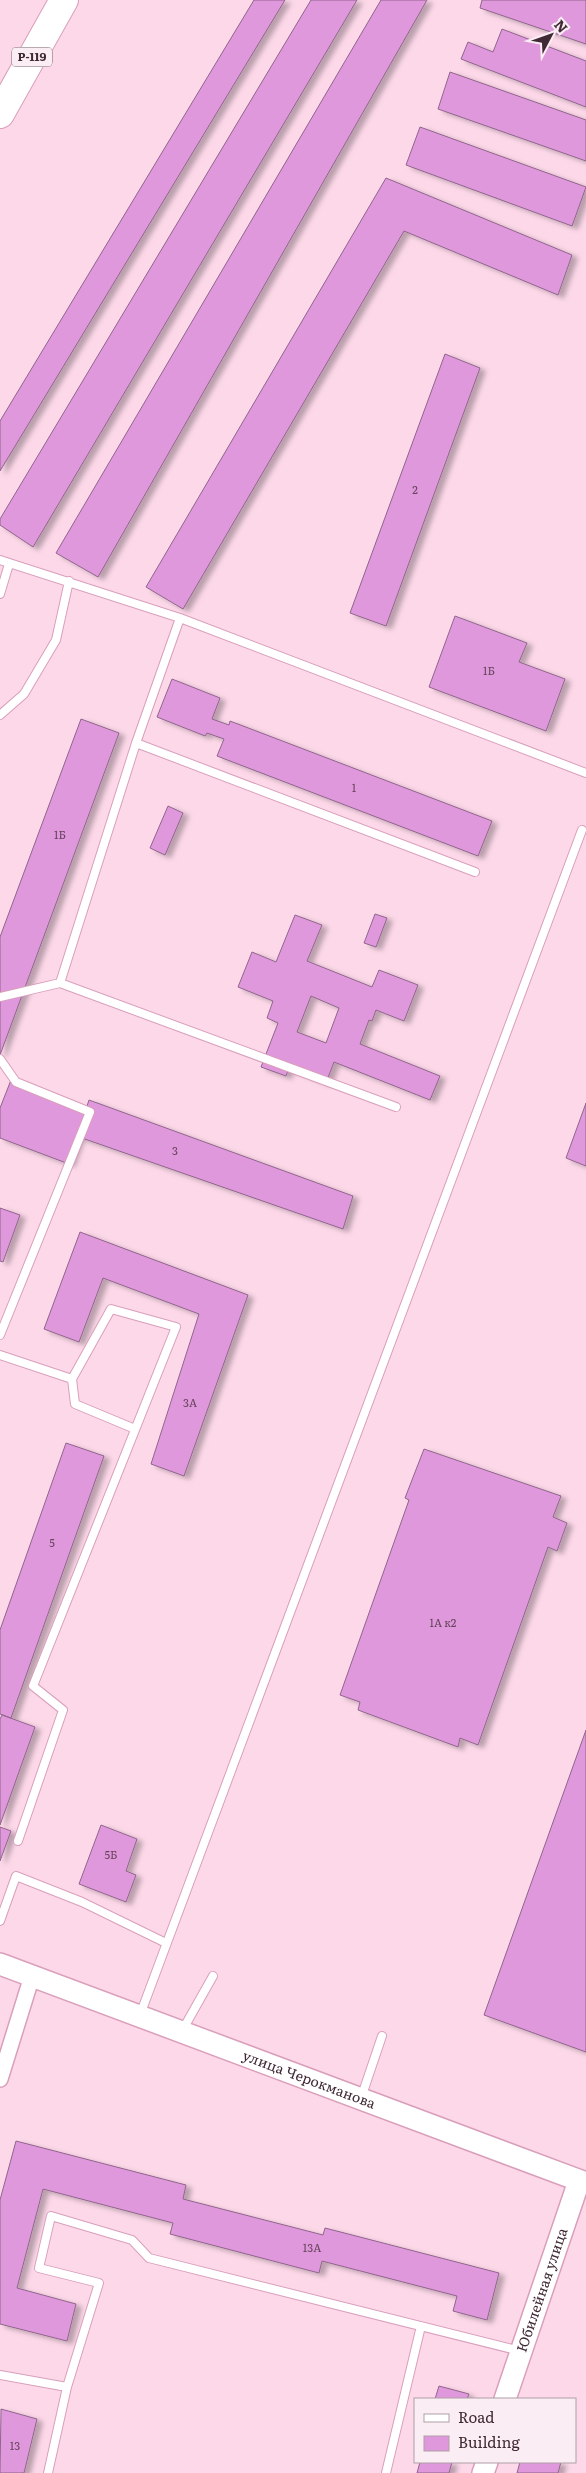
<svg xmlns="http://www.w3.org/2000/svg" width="586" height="2473" viewBox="0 0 586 2473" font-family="Literata,serif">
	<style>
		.building { fill: #e098dc; stroke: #8f658c; fill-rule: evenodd; filter: url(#shadow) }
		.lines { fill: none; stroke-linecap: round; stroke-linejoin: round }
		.lane-casing { stroke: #d99fbb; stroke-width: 10 }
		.street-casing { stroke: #d99fbb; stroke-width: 18 }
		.secondary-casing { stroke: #d99fbb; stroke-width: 24 }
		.highway-casing { stroke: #d99fbb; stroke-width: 30 }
		.lane { stroke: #fff; stroke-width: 8 }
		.street { stroke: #fff; stroke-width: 15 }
		.secondary { stroke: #fff; stroke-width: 21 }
		.highway { stroke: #fff; stroke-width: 28 }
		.labels { text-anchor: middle; stroke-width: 5; stroke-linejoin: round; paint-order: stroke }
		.number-label { font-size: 11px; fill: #68455e }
		.shield { fill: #faedf3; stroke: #78646d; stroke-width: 1 }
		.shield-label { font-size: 12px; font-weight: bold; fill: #402934 }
		.street-label { font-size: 14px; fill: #402934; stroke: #faedf3 }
	</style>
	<defs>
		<filter id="shadow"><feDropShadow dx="5.5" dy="3" stdDeviation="2.5" flood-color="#0004"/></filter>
	</defs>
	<rect width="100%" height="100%" fill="#fdd8e9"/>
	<path class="building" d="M254,0H285L0,471V421Z
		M311,0H357L33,547L0,525V519Z
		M381,0H427L98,577L56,553Z
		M482,0H586V44L480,8Z
		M502,29L586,61V107L461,59L468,42L493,52Z
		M450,72L586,120V161L438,109Z
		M420,127L586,187L572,226L406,165Z
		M386,178L572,255L558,295L404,231L183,609L146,587Z
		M445,354L480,368L386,626L350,613Z
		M455,616L527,643L519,662L565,679L546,731L429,687Z
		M172,679L220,698L212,719L229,725L230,721L492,821L478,856L217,756L224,739L207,733L205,736L157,717Z
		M81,719L119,733L0,1055V937Z
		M168,806L183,813L165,855L150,848Z
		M375,914L387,918L376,947L364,943Z
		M295,915L322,925L307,961L372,987L379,970L418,985L404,1021L376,1010L372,1021L369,1020L360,1044L440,1076L430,1100L334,1062L326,1083L289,1068L286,1076L261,1067L278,1023L267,1018L273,1001L238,987L252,952L276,962ZM311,996L339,1008L326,1043L297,1032Z
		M11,1080L86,1109L89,1100L353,1196L343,1229L79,1137L69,1164L0,1138V1108Z
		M586,1103V1166L566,1158Z
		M0,1208L20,1215L3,1262L0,1261Z
		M80,1232L248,1295L184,1476L151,1464L199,1314L103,1278L79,1342L44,1329Z
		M66,1443L104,1456L11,1718L0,1714V1630Z
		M424,1449L561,1496L553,1517L567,1523L557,1551L548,1547L478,1745L460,1738L458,1747L358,1710L360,1702L340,1695L409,1500L405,1498Z
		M2,1715L35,1727L0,1825V1719Z
		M586,1730V2052L484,2015Z
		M101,1825L137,1839L126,1871L136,1875L126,1902L79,1884Z
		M0,1827L11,1831L0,1861Z
		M16,2141L186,2185L183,2199L323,2235L325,2228L499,2273L487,2320L453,2311L457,2296L322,2261L319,2273L170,2234L173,2223L43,2189L17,2288L76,2304L67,2341L0,2324V2200Z
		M439,2386L469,2394L467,2399H435Z
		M1,2409L37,2419L24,2473H0Z
		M420,2462H452L449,2473H417Z
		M520,2462H561L558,2473H517Z"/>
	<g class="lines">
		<g class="lane-casing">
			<path id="lane" d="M0,560L180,618L586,773
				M0,594L9,564
				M0,715L24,694L56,640L69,581
				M136,743L475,872
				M60,983L136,743L180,618
				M0,997L60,983L396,1107
				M0,1059L16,1082L90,1112L0,1335
				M0,1355L72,1379L111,1309L176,1327L33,1686L63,1710L18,1841
				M72,1379L75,1404L135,1429
				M0,1921L16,1876L82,1902L166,1943
				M140,2015L582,830
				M182,2031L213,1976
				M361,2098L382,2036
				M0,2375L67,2387L48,2473
				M67,2387L99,2283L39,2268L51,2216L132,2240L149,2258L520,2351
				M386,2473L421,2326"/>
		</g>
		<g class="street-casing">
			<path id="street" d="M0,2079L32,1976"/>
		</g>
		<g class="secondary-casing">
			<g id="secondary">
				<path id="s1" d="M0,1964L586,2183"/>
				<path id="s2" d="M505,2399L579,2181"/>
				<path d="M483,2473L487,2462"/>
			</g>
		</g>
		<g class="highway-casing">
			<path id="highway" d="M0,114L64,0"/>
		</g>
		<use href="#lane" class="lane"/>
		<use href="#street" class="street"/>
		<use href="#secondary" class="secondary"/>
		<use href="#highway" class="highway"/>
	</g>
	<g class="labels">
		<g class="number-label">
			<text x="415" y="494">2</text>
			<text x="489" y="675">1Б</text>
			<text x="354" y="792">1</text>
			<text x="60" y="839">1Б</text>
			<text x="175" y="1155">3</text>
			<text x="190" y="1407">3А</text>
			<text x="52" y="1547">5</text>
			<text x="443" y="1627">1А к2</text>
			<text x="111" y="1859">5Б</text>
			<text x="312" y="2252">13А</text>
			<text x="15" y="2450">13</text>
		</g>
		<rect class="shield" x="12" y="47.5" width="40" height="19" rx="4"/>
		<g class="shield-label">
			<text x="32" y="61">Р-119</text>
		</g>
		<g class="street-label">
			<text dy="5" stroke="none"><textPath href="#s1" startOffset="330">улица Черокманова</textPath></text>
			<text dy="5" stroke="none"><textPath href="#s2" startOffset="115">Юбилейная улица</textPath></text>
		</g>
	</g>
	<rect x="414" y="2398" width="162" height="65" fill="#faedf3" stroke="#b09fa7"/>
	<rect x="424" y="2414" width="25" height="8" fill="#ffffff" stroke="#b09fa7"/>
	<text x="458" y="2423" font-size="15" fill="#402934">Road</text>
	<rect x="424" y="2436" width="25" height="15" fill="#e098dc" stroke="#b09fa7"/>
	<text x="458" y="2448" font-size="15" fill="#402934">Building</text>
	<g transform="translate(551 35) rotate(49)" stroke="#faedf3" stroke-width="4" paint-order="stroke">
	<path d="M0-4L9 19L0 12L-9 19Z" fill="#402934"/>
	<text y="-8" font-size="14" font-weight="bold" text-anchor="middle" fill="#402934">N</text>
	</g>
</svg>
